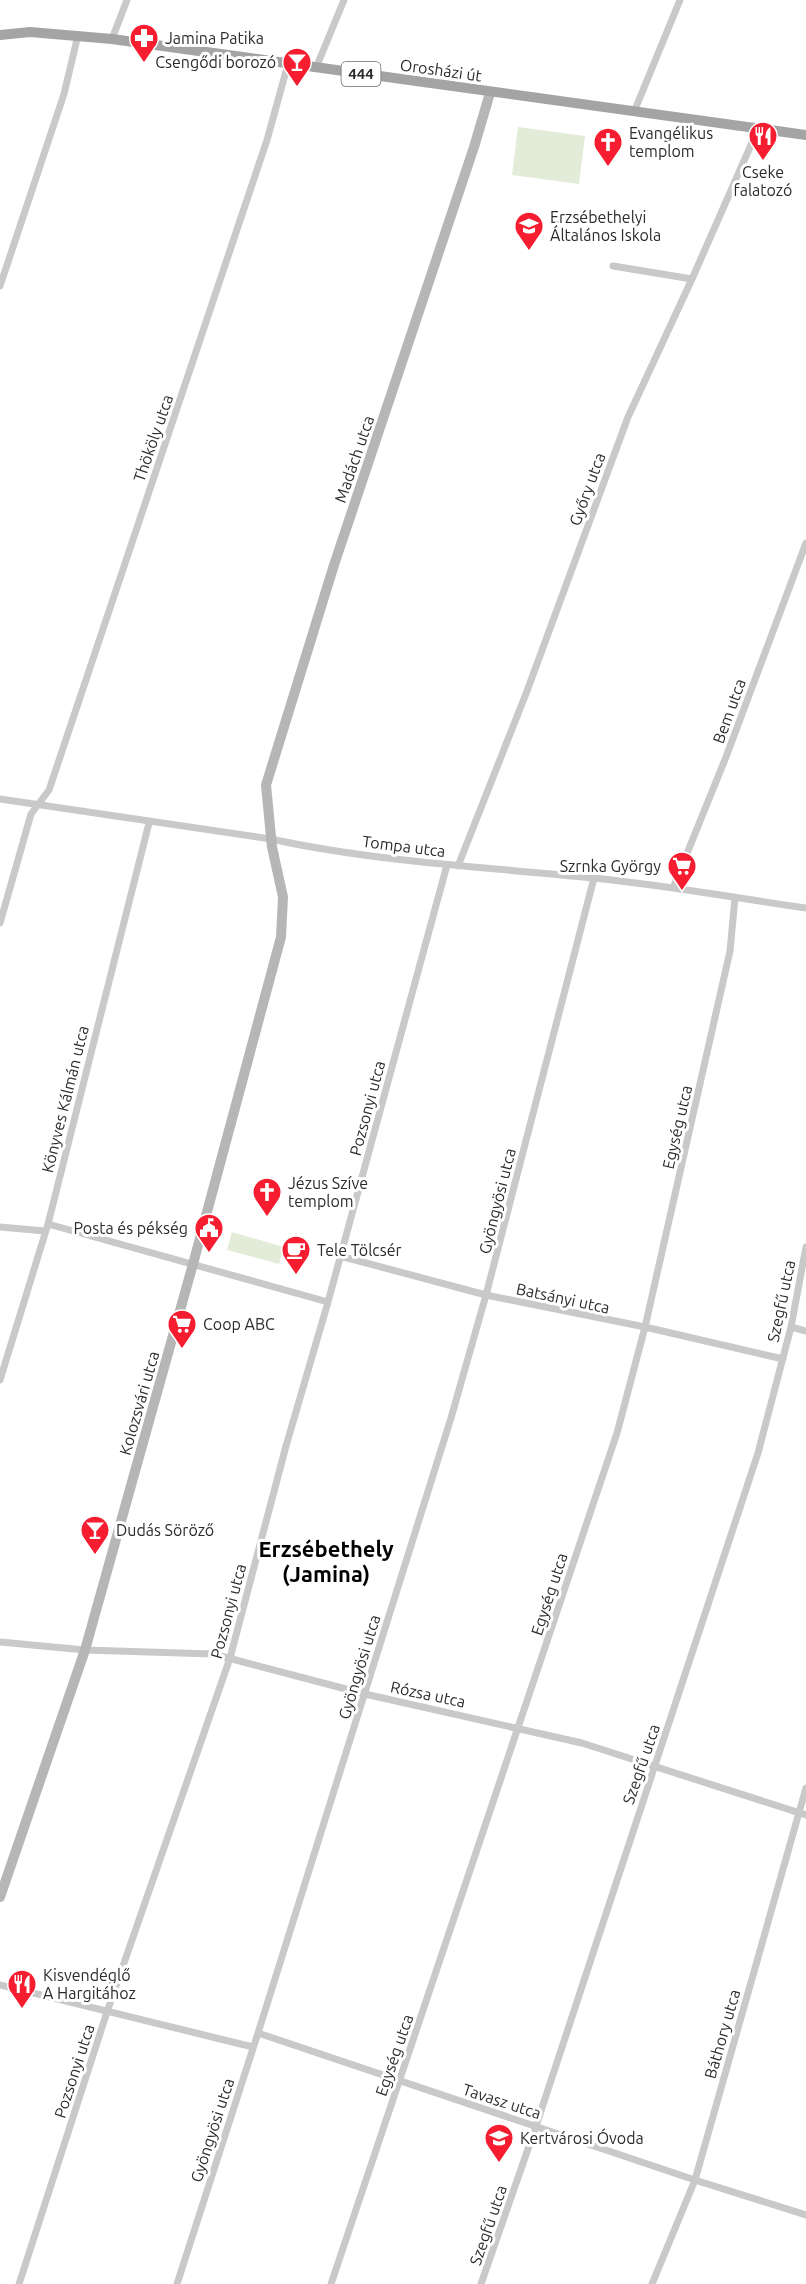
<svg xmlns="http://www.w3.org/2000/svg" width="806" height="2284" viewBox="0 0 806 2284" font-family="Ubuntu,sans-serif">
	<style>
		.green { fill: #e3ecd8 }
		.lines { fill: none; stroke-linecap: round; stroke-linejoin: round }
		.street { stroke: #c9c9c9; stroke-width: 7 }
		.secondary { stroke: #b6b6b6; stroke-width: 10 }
		.primary { stroke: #a4a4a4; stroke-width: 10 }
		.labels { text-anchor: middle; stroke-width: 6; stroke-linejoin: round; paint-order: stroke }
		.shield { fill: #fff; stroke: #6b6b6b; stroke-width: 1.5 }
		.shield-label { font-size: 15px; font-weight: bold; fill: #2c2c2c }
		.poi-label { font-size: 16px; fill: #2c2c2c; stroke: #fff; text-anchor: start }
		.street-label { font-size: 16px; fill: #2c2c2c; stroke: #fff }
		.district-label { font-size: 22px; font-weight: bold; fill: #000; stroke: #fff }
	</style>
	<rect width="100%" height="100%" fill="#fff"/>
	<path class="green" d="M518,127L585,136L579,184L512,175Z
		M232,1232L284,1247L279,1264L227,1250Z"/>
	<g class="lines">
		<path class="street" d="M112,39L127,0
			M316,68L344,0
			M634,112L680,0
			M613,266L692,279
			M0,286L64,94L78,35
			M0,799L271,839C377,862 486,867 593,878C665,885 735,898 806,908
			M458,866L527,691L628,417L692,279L758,129
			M673,888L726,757L806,543
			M0,923L31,814L49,790L267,140L288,64
			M48,1224L328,1302
			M0,1227L45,1231
			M340,1256L486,1295L645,1327L783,1359
			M791,1327L806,1331
			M0,1380L48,1224L149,823
			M0,1642L85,1650L213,1654L365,1694L582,1743L806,1815
			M0,1985L253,2047
			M258,2033L695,2180L806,2215
			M19,2284L107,2012L230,1658L286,1446L328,1302L447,865
			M177,2284L258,2033L451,1418L486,1295L594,878
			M331,2284L617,1433L645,1327L730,951L735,898
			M481,2284L536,2126L758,1453L791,1327L806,1247
			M652,2284L695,2180L806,1788"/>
		<path class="secondary" d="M0,1897L85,1650L193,1264L281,937L283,897L272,847L266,785L334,565L474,147L490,93"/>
		<path class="primary" d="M0,35L30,32L112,39L806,135"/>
	</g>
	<defs>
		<g id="pharmacy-pin" transform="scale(1.5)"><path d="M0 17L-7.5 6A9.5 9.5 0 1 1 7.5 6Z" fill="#f51d2f" stroke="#fff"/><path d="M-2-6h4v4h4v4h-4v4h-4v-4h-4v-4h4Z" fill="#fff"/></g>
		<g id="bar-pin" transform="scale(1.5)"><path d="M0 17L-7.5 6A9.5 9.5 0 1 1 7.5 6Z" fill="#f51d2f" stroke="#fff"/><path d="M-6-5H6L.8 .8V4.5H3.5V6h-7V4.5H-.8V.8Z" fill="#fff"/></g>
		<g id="restaurant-pin" transform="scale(1.5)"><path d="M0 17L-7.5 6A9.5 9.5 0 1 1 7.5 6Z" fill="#f51d2f" stroke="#fff"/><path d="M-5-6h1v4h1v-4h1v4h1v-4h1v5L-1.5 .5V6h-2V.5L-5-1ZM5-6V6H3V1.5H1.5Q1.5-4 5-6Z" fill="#fff"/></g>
		<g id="church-pin" transform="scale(1.5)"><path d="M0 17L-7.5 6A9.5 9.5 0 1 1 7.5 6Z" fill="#f51d2f" stroke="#fff"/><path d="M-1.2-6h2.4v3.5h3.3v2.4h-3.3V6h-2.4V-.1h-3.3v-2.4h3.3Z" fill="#fff"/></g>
		<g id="school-pin" transform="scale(1.5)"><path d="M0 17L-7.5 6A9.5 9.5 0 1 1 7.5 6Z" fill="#f51d2f" stroke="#fff"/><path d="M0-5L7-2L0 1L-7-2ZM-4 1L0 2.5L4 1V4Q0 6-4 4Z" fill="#fff"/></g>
		<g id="supermarket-pin" transform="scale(1.5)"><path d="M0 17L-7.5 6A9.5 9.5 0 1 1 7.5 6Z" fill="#f51d2f" stroke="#fff"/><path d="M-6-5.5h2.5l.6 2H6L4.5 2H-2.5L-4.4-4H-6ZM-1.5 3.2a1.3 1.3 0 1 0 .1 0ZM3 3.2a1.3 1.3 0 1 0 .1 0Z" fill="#fff"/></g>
		<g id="civic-pin" transform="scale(1.5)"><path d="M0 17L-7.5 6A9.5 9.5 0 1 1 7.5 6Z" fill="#f51d2f" stroke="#fff"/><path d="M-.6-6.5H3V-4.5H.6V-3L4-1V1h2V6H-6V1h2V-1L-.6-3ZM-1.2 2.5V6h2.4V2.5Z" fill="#fff"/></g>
		<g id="cafe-pin" transform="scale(1.5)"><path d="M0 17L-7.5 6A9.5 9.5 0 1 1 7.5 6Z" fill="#f51d2f" stroke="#fff"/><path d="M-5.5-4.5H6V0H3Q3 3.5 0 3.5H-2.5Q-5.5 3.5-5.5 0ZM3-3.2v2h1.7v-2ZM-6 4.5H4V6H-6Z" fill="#fff"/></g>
	</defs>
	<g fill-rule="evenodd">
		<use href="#pharmacy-pin" x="144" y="38"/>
		<use href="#bar-pin" x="297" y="62"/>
		<use href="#restaurant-pin" x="763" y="136"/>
		<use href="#church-pin" x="608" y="142"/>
		<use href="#school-pin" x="529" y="226"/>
		<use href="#supermarket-pin" x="682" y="866"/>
		<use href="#church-pin" x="267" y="1192"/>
		<use href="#civic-pin" x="209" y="1228"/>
		<use href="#cafe-pin" x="296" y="1250"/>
		<use href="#supermarket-pin" x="182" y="1324"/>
		<use href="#bar-pin" x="95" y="1530"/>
		<use href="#restaurant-pin" x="22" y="1984"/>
		<use href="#school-pin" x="499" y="2138"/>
	</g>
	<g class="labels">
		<rect class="shield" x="341.5" y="62" width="39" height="24" rx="4.5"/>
		<g class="shield-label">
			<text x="361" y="79">444</text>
		</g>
		<g class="poi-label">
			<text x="165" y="44">Jamina Patika</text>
			<text x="276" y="68" text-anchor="end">Csengődi borozó</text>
			<text x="629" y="139">Evangélikus<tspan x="629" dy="18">templom</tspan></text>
			<text x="763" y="178" text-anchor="middle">Cseke<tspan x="763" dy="18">falatozó</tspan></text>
			<text x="550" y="223">Erzsébethelyi<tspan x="550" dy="18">Általános Iskola</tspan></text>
			<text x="661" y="872" text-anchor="end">Szrnka György</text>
			<text x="288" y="1189">Jézus Szíve<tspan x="288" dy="18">templom</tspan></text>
			<text x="188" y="1234" text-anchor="end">Posta és pékség</text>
			<text x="317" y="1256">Tele Tölcsér</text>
			<text x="203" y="1330">Coop ABC</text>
			<text x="116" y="1536">Dudás Söröző</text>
			<text x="43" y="1981">Kisvendéglő<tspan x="43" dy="18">A Hargitához</tspan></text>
			<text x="520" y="2144">Kertvárosi Óvoda</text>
		</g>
		<g class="street-label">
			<text transform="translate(441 70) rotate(8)" y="6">Orosházi út</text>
			<text transform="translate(153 438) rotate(-71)" y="6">Thököly utca</text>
			<text transform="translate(354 459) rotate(-71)" y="6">Madách utca</text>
			<text transform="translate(587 489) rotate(-70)" y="6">Győry utca</text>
			<text transform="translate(729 711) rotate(-70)" y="6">Bem utca</text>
			<text transform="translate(404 846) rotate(7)" y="6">Tompa utca</text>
			<text transform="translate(65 1099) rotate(-76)" y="6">Könyves Kálmán utca</text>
			<text transform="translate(367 1108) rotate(-75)" y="6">Pozsonyi utca</text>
			<text transform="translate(677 1127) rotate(-77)" y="6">Egység utca</text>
			<text transform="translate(497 1201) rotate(-76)" y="6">Gyöngyösi utca</text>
			<text transform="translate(563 1298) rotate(12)" y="6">Batsányi utca</text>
			<text transform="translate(781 1301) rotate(-78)" y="6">Szegfű utca</text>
			<text transform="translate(139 1403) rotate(-74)" y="6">Kolozsvári utca</text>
			<text transform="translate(549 1594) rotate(-72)" y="6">Egység utca</text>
			<text transform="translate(228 1611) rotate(-75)" y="6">Pozsonyi utca</text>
			<text transform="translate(359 1667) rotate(-73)" y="6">Gyöngyösi utca</text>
			<text transform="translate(428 1694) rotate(12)" y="6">Rózsa utca</text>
			<text transform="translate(641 1764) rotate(-71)" y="6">Szegfű utca</text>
			<text transform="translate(722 2034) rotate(-74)" y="6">Báthory utca</text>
			<text transform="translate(394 2055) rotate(-71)" y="6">Egység utca</text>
			<text transform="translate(74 2071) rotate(-72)" y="6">Pozsonyi utca</text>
			<text transform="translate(502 2101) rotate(18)" y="6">Tavasz utca</text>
			<text transform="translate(212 2130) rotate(-72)" y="6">Gyöngyösi utca</text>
			<text transform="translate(488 2225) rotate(-71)" y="6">Szegfű utca</text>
		</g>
		<g class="district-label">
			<text x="326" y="1557">Erzsébethely<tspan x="326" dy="25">(Jamina)</tspan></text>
		</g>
	</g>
</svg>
